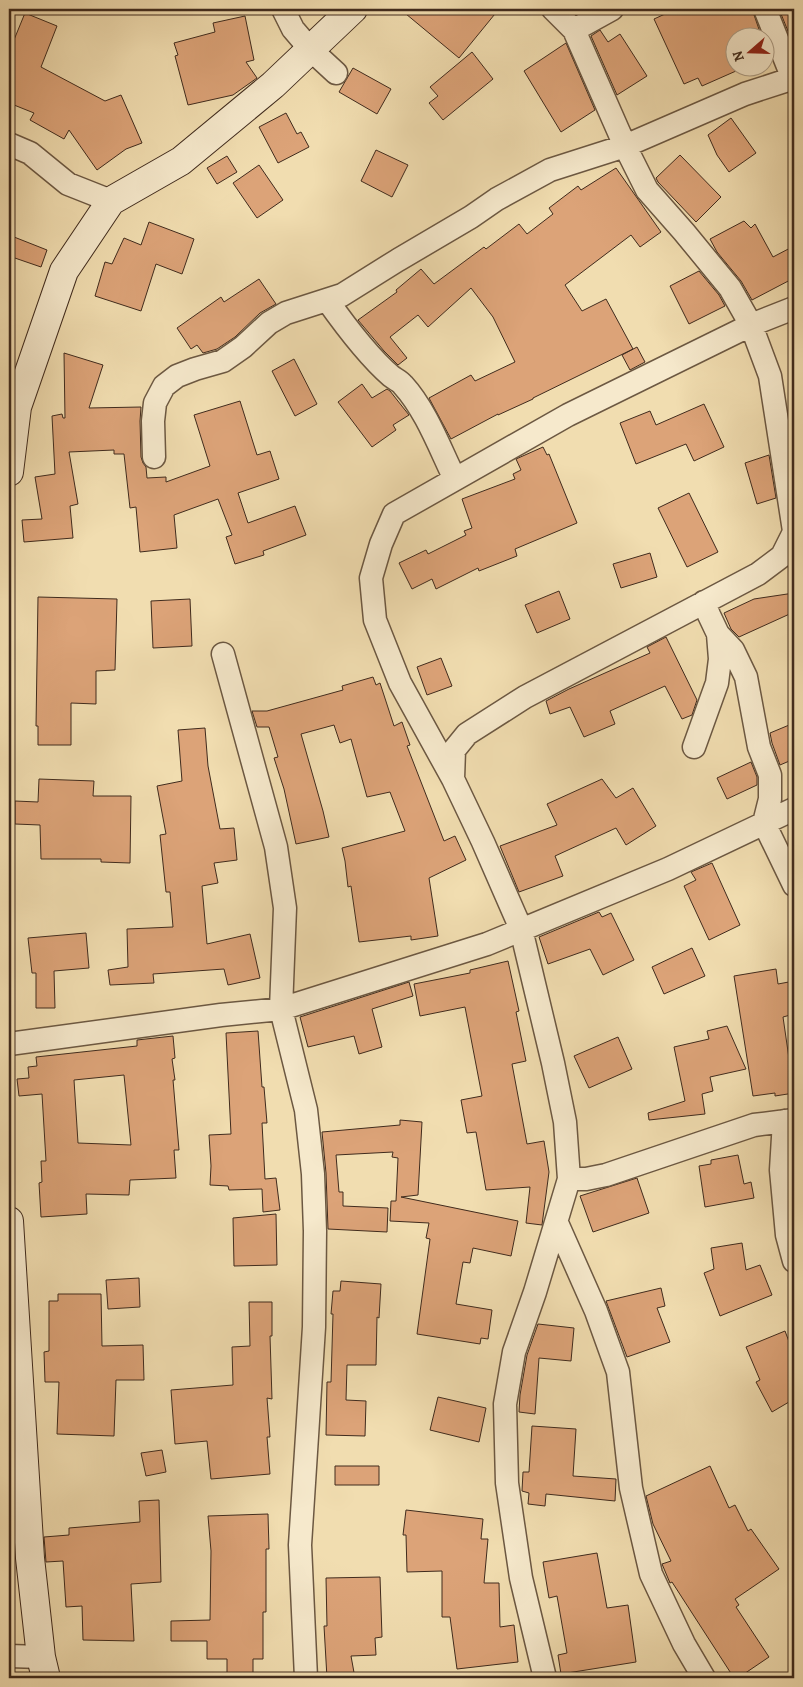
<svg xmlns="http://www.w3.org/2000/svg" width="803" height="1687" viewBox="0 0 803 1687" font-family="Alegreya,serif">
	<style>
		.building { fill: #dca378; stroke: #402b1d; fill-rule: evenodd }
		.lines { fill: none; stroke-linecap: round; stroke-linejoin: round }
		.street-casing { stroke: #6c5842; stroke-width: 25 }
		.secondary-casing { stroke: #402b1d; stroke-width: 30 }
		.street { stroke: #f6e9cc; stroke-width: 22 }
		.secondary { stroke: #f6e9cc; stroke-width: 28 }
	</style>
	<rect width="100%" height="100%" fill="#f1ddb0"/>
	<filter id="stains"><feTurbulence type="fractalNoise" baseFrequency=".004" numOctaves="4"/><feColorMatrix values="0 0 0 0 .2 0 0 0 0 .09 0 0 0 0 .02 0 0 0 .5 -.17"/></filter>
	<radialGradient id="worn" r=".72"><stop offset=".6" stop-color="#630" stop-opacity="0"/><stop offset="1" stop-color="#630" stop-opacity=".3"/></radialGradient>
	<path class="building" d="M400,9H499L459,58Z
		M676,9H752L762,38H736V71L702,86L698,78L684,84L654,19Z
		M779,9H794V46Z
		M25,13L57,26L41,67L105,101L121,95L142,143L126,149L97,170L69,130L64,139L30,120L34,113L9,103V52Z
		M245,16L254,60L246,62L257,78L233,95L188,105L175,56L178,55L174,43L215,32L213,23Z
		M600,30L608,42L620,34L647,76L617,95L591,36Z
		M566,43L595,110L561,132L524,71Z
		M472,52L493,79L443,120L429,103L438,96L430,87Z
		M353,68L391,89L377,114L339,92Z
		M286,113L297,134L301,132L309,147L278,163L259,127Z
		M731,118L756,153L729,172L717,155L708,135Z
		M376,150L408,165L392,197L361,181Z
		M680,155L721,197L696,222L658,182L656,178Z
		M227,156L237,172L217,184L207,168Z
		M259,165L283,200L257,218L233,183Z
		M616,168L661,232L640,247L631,235L565,285L582,311L606,299L633,349L533,398V399L498,415V414L451,439L429,398L471,375L475,381L515,362L493,317L471,288L428,327L418,315L390,337L407,358L398,365L384,351L358,320L397,292L396,290L421,269L434,284L484,247L486,249L519,224L527,234L553,214L549,208L578,186L581,190Z
		M744,221L751,228L755,224L773,257L794,246V278L752,300L741,281L717,252L710,239Z
		M149,222L194,239L182,274L156,264L141,311L95,296L105,262L112,264L124,238L141,245Z
		M9,235L47,250L41,267L9,256Z
		M699,271L719,295L725,306L689,324L670,286Z
		M259,279L276,304L260,313L235,337L217,349L203,353L197,345L191,349L177,328L221,297L224,302Z
		M637,347L645,362L630,370L622,355Z
		M64,353L103,365L89,408L141,407L140,421L141,457L143,463L146,467L147,478L166,477V482L210,466L194,415L240,401L257,455L270,451L279,479L238,493L248,523L295,506L306,535L263,551L264,555L235,564L226,537L232,535L218,499L174,515L177,548L140,552L136,507L130,508L124,454H114V450L69,452L78,504L70,506L73,538L24,542L22,520L42,519L35,477L55,474L52,416L62,414L63,418H65Z
		M294,359L317,404L295,416L272,371Z
		M362,384L372,398L387,389L390,391L409,415L393,425L396,430L372,447L338,402Z
		M704,404L724,447L694,461L686,444L636,464L620,423L650,411L656,425Z
		M543,447L547,455L549,454L577,523L515,549L517,556L479,571L478,568L436,589L432,579L412,589L399,563L426,550L428,554L466,535L464,531L472,528L462,499L515,479L513,474L521,470L516,459Z
		M769,455L776,498L757,504L745,463Z
		M689,493L718,552L687,567L658,508Z
		M650,553L657,577L621,588L613,564Z
		M559,591L570,619L537,633L525,605Z
		M794,593V612L739,637L731,629L724,613L754,599Z
		M38,597L117,599L115,670L96,671V704L71,703V745H38V726H36Z
		M190,599L192,646L153,648L151,601Z
		M666,637L697,700L692,715L682,719L665,686L610,711L615,724L584,737L570,707L550,714L546,701L569,689L650,653L647,647Z
		M441,658L452,686L427,695L417,667Z
		M373,677L376,685L380,683L394,726L402,722L410,745L407,746L444,841L455,836L466,860L429,878L438,936L411,940V936L359,942L351,886L348,887L345,861L342,848L405,831L390,792L367,797L351,739L340,743L334,725L301,734L323,811L329,837L296,844L284,789L274,758L278,757L269,727H257L252,711H267L343,690L342,686Z
		M794,723V759L780,765L772,743L770,733Z
		M205,728L208,766L220,829L234,828L237,860L214,863L218,883L202,886L207,944L250,934L260,978L228,985L224,969L153,974L154,983L110,985L108,970L128,967L127,929L173,927L170,892H166L160,835L166,834L157,786L182,781L178,730Z
		M751,762L757,777V785L727,799L717,778Z
		M39,779L94,781L93,796H131L130,863L101,862V859H41L40,825L15,824V801L38,802Z
		M602,779L616,798L633,788L656,826L626,845L616,828L555,856L563,876L519,892L500,846L557,825L547,804Z
		M712,863L740,925L709,940L684,886L696,880L691,872Z
		M599,912L602,917L611,913L634,960L603,975L590,949L548,964L539,937Z
		M86,933L89,968L54,971L55,1008H36V973H32L28,938Z
		M692,948L705,976L664,994L652,967Z
		M508,961L519,1011L516,1012L526,1061L512,1064L527,1144L544,1141L549,1172L542,1225L526,1223L530,1187L486,1190L476,1132L467,1133L461,1100L482,1096L465,1007L420,1016L414,984L470,973V970Z
		M776,969L778,984L794,981V1014L783,1017L794,1093L775,1096V1093L753,1096L734,976Z
		M409,982L413,996L372,1009L382,1047L359,1054L354,1036L308,1047L300,1017Z
		M727,1026L746,1069L710,1077L713,1091L702,1094L705,1114L649,1120L648,1113L685,1101L674,1047L709,1039L707,1031Z
		M258,1031L262,1087H264L267,1123H262L265,1179L276,1178L280,1210L263,1212L262,1189L229,1190L228,1186L210,1185L211,1166L209,1135L231,1134L226,1033Z
		M173,1036L175,1058L172,1059L175,1080H173L179,1150H174L176,1178L130,1180L129,1195L86,1194L87,1214L41,1217L39,1183L42,1182L41,1161H46L42,1094L19,1096L17,1079L29,1078L28,1067L37,1066L36,1057L137,1046V1040ZM124,1075L131,1145L78,1143L74,1080Z
		M618,1037L632,1069L589,1088L574,1056Z
		M400,1120L422,1122L418,1195L401,1197L518,1221L511,1256L473,1248L470,1263L463,1262L456,1304L492,1310L488,1339L481,1338L480,1344L417,1334L430,1239L426,1238L429,1223L390,1221L391,1201H396L398,1158L392,1157L393,1152L336,1155L339,1192H343V1206L388,1208L387,1232L328,1229L326,1173L322,1132L400,1125Z
		M738,1155L744,1184L751,1182L754,1198L705,1207L699,1166L711,1164V1160Z
		M637,1178L649,1213L593,1232L580,1196Z
		M276,1214L277,1265L234,1266L233,1218Z
		M742,1243L746,1270L760,1265L772,1295L720,1316L704,1273L714,1269L711,1248Z
		M139,1278L140,1307L108,1309L106,1280Z
		M341,1281L381,1284L379,1318L377,1317L376,1365H347L346,1400L366,1401L365,1436L326,1435L327,1382H331L333,1314H331L333,1291H340Z
		M661,1288L665,1306L657,1308L670,1342L627,1357L606,1301Z
		M58,1294H101L102,1346L143,1345L144,1380H116L114,1436L57,1434L59,1382H45L44,1352L49,1351V1301H58Z
		M249,1302H272V1336H270L272,1399L267,1398L270,1437H267L270,1474L211,1479L207,1441L175,1444L171,1390L233,1385L232,1347L250,1346Z
		M538,1324L574,1328L571,1361L539,1358L535,1414L519,1412L520,1395L527,1355Z
		M785,1331L794,1355V1399L772,1412L756,1382L760,1380L746,1347Z
		M438,1397L486,1408L479,1442L430,1430Z
		M532,1426L576,1429L573,1476L616,1479L615,1501L546,1494L545,1506L528,1504L529,1493L522,1491L523,1472H529Z
		M162,1450L166,1472L146,1476L141,1453Z
		M335,1466H379V1485H335Z
		M710,1466L729,1508L735,1505L748,1531L751,1529L779,1569L735,1599L739,1605L736,1607L769,1657L738,1678H734L672,1582L670,1583L662,1564L671,1561L653,1524L646,1496Z
		M159,1500L161,1582L131,1584L134,1641L83,1640L82,1606L66,1607L63,1561L46,1562L44,1537L69,1535V1528L140,1522L139,1501Z
		M406,1510L483,1519L481,1539H488L484,1583H499L500,1627L514,1625L518,1662L457,1669L450,1617H442V1571L407,1572L406,1535H403Z
		M268,1514L269,1549H266V1612H263V1659H253V1678H227V1659H207V1641H171V1621L210,1620L211,1551L208,1516Z
		M597,1553L607,1608L628,1605L636,1662L561,1674L558,1655L567,1653L557,1596L549,1598L543,1562Z
		M380,1577L382,1637L375,1638L376,1655L351,1656L355,1678H327L324,1626H327L326,1578Z"/>
	<g class="lines">
		<g class="street-casing">
			<path id="street" d="M283,9L293,29L310,49L336,73
				M553,9L574,30L625,146L647,190L684,232L730,288L751,325L770,376L794,531
				M765,9L793,79
				M574,30L612,9
				M9,144L30,153L68,184L111,201
				M327,300C344,324 369,357 391,376C395,379 400,381 403,385C425,409 439,446 453,475
				M154,457L153,421L155,403L164,386L177,376L195,369L223,361L243,347L269,323L286,313L342,295L398,260L471,217L497,199L550,170L625,146L745,94L794,78
				M704,602L709,615L718,634L733,650L746,677L759,747L770,775V799L764,823L794,885
				M223,654L276,847L285,908L281,1009L306,1110L313,1174L315,1231L314,1327L300,1545L306,1678
				M694,747L717,683L720,659L718,634
				M453,779L454,750L467,734L525,697L758,574L782,556L794,532
				M9,1044L221,1015L281,1009L487,944L668,869L794,809
				M784,1121L781,1170L787,1235L794,1261
				M569,1179H586L606,1175L754,1125L794,1120
				M557,1223L596,1311L618,1372L631,1488L651,1574L684,1644L704,1678
				M9,1656L41,1657
				M545,1678L521,1578L507,1483L505,1404L514,1352L535,1292L569,1179L565,1122L553,1063L521,929L483,842L453,779L400,683L375,620L371,578L381,544L394,514L568,415L751,325L794,308"/>
		</g>
		<g class="secondary-casing">
			<path id="secondary" d="M9,472L17,407L64,271L111,201L181,161L273,85L353,9
				M9,1221L30,1558L41,1657L46,1678"/>
		</g>
		<use href="#street" class="street"/>
		<use href="#secondary" class="secondary"/>
	</g>
	<rect width="803" height="1687" fill="none" stroke="#f1ddb0" stroke-width="30"/>
	<rect x="10" y="10" width="783" height="1667" fill="none" stroke="#402b1d" stroke-width="2.5"/>
	<rect x="15" y="15" width="773" height="1657" fill="none" stroke="#402b1d"/>
	<g transform="translate(750 52) rotate(250)"><circle r="24" fill="#f6e9cc" stroke="#ad9d86"/>
	<path d="M0-4L9 19L0 12L-9 19Z" fill="#8f2418"/>
	<text y="-8" font-size="14" font-weight="bold" text-anchor="middle" fill="#402b1d">N</text>
	</g>
	<rect width="100%" height="100%" filter="url(#stains)"/>
	<rect width="100%" height="100%" fill="url(#worn)"/>
</svg>
